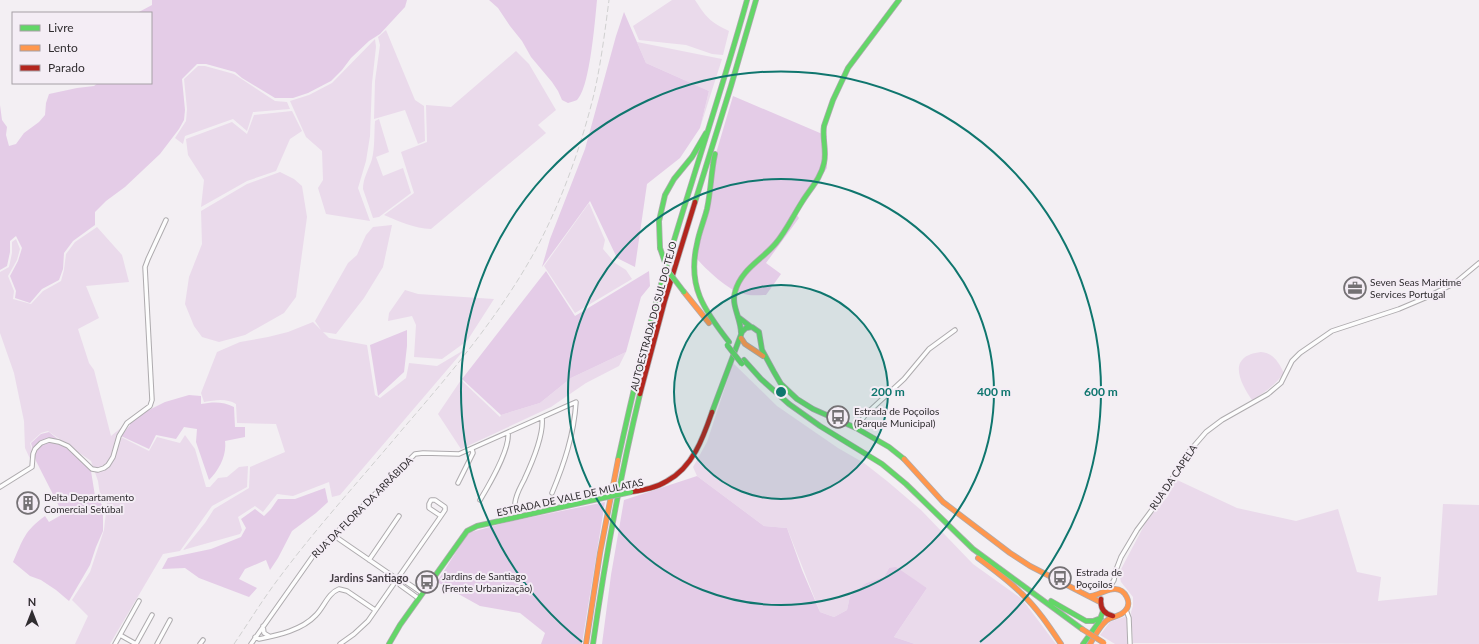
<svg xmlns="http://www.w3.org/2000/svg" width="1479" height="644" viewBox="0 0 1479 644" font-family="Lato,sans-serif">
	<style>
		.green { fill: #eadaeb }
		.forest { fill: #e4cce7 }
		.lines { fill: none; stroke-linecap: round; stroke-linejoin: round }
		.street-casing { stroke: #aeabae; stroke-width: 5.5 }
		.fast-casing { stroke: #aeabae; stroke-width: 6 }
		.slow-casing { stroke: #aeabae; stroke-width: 6 }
		.jam-casing { stroke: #aeabae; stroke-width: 6 }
		.street { stroke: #fdfdfd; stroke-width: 3.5 }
		.fast { stroke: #63d668; stroke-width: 4.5 }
		.slow { stroke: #ff974d; stroke-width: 4.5 }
		.jam { stroke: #b3261e; stroke-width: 4.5 }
		.rail { stroke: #d0d0d0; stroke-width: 1; stroke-dasharray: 6 3; stroke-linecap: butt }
		.fast-bridge-casing { stroke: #aeabae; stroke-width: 6; stroke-linecap: butt }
		.slow-bridge-casing { stroke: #aeabae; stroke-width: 6; stroke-linecap: butt }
		.fast-bridge { stroke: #63d668; stroke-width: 4.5 }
		.slow-bridge { stroke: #ff974d; stroke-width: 4.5 }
		.ring { fill: none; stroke: #0f766e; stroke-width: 2 }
		.labels { text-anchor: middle; stroke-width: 4; stroke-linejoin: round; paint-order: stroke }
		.poi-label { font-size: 10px; fill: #302d30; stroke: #f4edf5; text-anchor: start }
		.street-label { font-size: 10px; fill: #302d30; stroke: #f4edf5 }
		.neighbourhood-label { font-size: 11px; font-weight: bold; fill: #474147; stroke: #f4edf5 }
		.centre { fill: #0f766e; stroke: #f4edf5; stroke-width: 2 }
		.ring-label { font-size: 12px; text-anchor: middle; font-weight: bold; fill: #0f766e; stroke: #f4edf5; stroke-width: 4; stroke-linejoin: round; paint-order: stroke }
	</style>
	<rect width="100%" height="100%" fill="#f3eff3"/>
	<path class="green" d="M672,0H695C706,17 710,22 729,31L723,55L712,54L686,45L639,40L633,26Z
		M386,30L415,100L424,106L425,141L418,144L405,110L374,119L375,81L380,45L378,37Z
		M375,39L376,47L372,83L370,136L366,161L358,188L370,221L326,214L318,188L323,180L322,151L306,137L290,101L309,95L332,83Z
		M637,42L722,59L700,128L709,91L646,63Z
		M516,51L529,64L556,110L538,125L546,133L431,229C414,228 400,222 384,215L414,193L401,152L427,142L426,105L451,107Z
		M198,66H205L234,74L275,101L287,102L290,109L253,112L247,131L233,119L185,136L183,144L175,138L186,121L187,109L184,79Z
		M292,111L302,131L290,139L276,171L247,181L201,207L204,180L188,155L186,139L232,122L247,134L254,115Z
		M379,119L389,152L376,157L383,176L403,168L411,193L379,217L373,218L363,189C363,178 369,169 372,159C375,147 374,133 375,121Z
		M280,172L294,179L302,186L307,217L296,297L284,313L245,335L219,342L202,337L194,326L185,304L189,277L202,244L201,211L247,184Z
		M589,203L605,240L603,249L615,263L626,270L632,279L575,313L544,266Z
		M392,225L383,267L364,298L336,334L323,332L329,338L367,345L375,395L380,398L406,378L409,363L437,366L464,350L340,495L332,497L329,482L293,496L277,494L263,512L255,506L238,517L242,530L240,534L183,550L205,523L214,509L249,488L250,467L285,452L276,424L237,423L236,404C226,398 216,400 204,402L201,393L217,352L240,342L268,337L288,332L313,322L321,330L315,321L348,263L357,255L366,235L373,227Z
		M97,227L122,255L129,282L86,286L99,318L78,329L89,363L94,370L111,436L122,427L118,434L121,437L149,451L157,437L180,443L185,435L195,449L206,487H210L218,478L227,477L239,467L248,466L247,487L212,506L180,551L163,554L110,644H75L88,616L72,600L90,572L104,530L107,503L100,495L98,481L91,461L48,431L41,433L30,443L35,460L32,463L25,448L24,421L14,373L0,333V272L9,267L12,253V242L16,239L20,249L17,260L8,276L14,291L13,299L31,304L43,291L61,281L64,270L66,254L75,242Z
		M405,290L418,294L494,299L467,341L442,359L414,357L416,325L412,316L388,321L389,313Z
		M626,352L619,366L586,383L551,407L461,449L438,414L461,380L500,417L501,415L540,403L571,378Z
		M1261,352C1274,353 1279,363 1284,373C1275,385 1264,393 1252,400C1239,381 1227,356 1261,352Z
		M733,363L777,406L838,448L864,463L887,481L921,510L973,564L1022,599L1056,644H915L894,637L927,588L911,578L889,568L884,577L866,583L850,596L847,610L834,617L820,612L787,528L764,526L697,476L693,467L707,442Z
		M1175,479L1237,508L1296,521L1338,509L1357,572L1381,577L1378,601L1437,595L1443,504L1479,505V644L1133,643L1131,612L1133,606V597L1121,582L1119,573L1147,520L1168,496Z
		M1127,616C1128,625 1126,635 1128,644H1115L1100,635L1110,622Z"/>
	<path class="forest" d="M152,0H407L405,7L380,34L369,41L351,58L342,70L331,81L308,93L293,98H275L242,78L235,72L206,64H197L182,79L185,110L184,120L179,129L160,154L125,187L106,201L95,212V225L73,241L64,253L63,269L59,280L42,289L30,303L15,298L16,291L10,276L18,261L22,248L16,236L10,241V252L7,266L0,270V105L2,120L7,127L6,135L9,146L16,144L24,133L39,122L45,115L46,103L49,94L77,88L94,86L98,83H151V13H137L152,5Z
		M489,0H597C595,20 590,88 577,100C575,101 571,102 568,103L562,100L558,91L552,82L531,57L522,41L510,26L498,8Z
		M624,12L646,63L709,91L700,128L680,158L647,184L635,267L617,258L590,201L542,267L550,239L585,149L616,36Z
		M733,96L827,136V168L796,214L799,218L766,263L781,274L766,295C759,295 750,296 744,294C727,290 707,270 696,258L711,199L717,150Z
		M546,271L575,316L649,271L650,286L641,297L626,352L571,378L540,403L501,415L462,379Z
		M407,330V346L404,372L378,396L370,345Z
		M189,395L201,396V404C212,402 223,401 234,407L235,427H245V437L225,441C227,455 219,470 209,480L196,442L197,429L184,427L176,439L156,435L149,449L121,436L130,425L129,420L165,402Z
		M49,432L74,452L91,471L95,496L103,506V531L96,547L90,565L69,601L56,590L41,580L30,576L13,562C23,540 24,531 45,516L49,522L63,514L36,461L31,443L41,434Z
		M697,476L764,526L787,528L802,570L820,612L834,617L847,610L850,596L866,583L884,577L889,568L896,567L927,588L894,637L915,644H602L611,575L624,500Z
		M325,488L328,502L316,513L292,531L278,558L270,570L266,560L245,569L239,579L257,588L249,597L199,578L185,568L162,569L168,558L211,549L241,537L246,528L241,519L255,509L264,516L271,509L278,499H295Z
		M605,502L582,644H541L545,633L520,613L480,606L437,582L468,533L508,522Z"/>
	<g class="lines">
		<g class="street-casing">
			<path id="street" d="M856,428L866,414L904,379L929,349L955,330
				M458,483L473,453L472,449
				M0,487L32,467L33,454L35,449L41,443L49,440L59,442L68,446L92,469L98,470L104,468L108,465L113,457L119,436L127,423L150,406L152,400L145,267L148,259L166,220
				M480,500C489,485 510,450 508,433
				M515,503C516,494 520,488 524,480C531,465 544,434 542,418
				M333,535L397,579L400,585L418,598
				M369,560L399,516
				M397,579L403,580L422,593
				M1108,590L1114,580L1116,570L1121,557L1137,530L1160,499L1187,454L1206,432L1222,420L1268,394L1281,383L1292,361L1300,353L1332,331L1399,309L1425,298L1455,283L1479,263
				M1126,610L1129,618L1130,644
				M263,626L264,633L269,636
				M120,635L136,644
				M255,637L259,639C279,635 302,630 316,615C324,607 328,593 339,589L347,591L375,610
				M115,644L139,601
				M136,644L152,615
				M157,644L170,620
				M200,644L203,640
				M251,644L313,556L415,454L423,453L459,454L576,402C574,435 564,464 552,493
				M340,644L354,634L368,621L441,516L445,510V507L435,500H431L429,504V508L441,516"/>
		</g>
		<g class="fast-casing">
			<path id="fast" d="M715,154C711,172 711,191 707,209C704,221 699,232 697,244C687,286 704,310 729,342
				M695,202L731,86L756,0
				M660,248L659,221L665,195L674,179L692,157L706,133
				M738,317L751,327
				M741,333C741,318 731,306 735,292C741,269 762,260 776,243C786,231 793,216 802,202C810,189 821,178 824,163C827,151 822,139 824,126L833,100L848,68L899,0
				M744,360L761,379L789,404L820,426L882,464L906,484L973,549L1082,629
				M712,412L742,332L746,328L752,327L759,332L762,350L774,372L781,384L797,399L813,409L856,428L889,447L904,459
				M618,460C631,400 645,340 662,281C689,187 721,94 747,0
				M1051,601L1086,621H1093L1101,618
				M389,644L400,625L467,531L477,526L598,499
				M593,644C605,560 620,477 640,394
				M1083,644L1099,622L1103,611"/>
		</g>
		<g class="slow-casing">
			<path id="slow" d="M684,292L709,323
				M741,338L745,344L763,356
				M904,459L943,502L1010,553L1030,566L1100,602
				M978,558C993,569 1008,580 1021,593C1037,608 1049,626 1061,644
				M586,644L600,553L618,460
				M1090,644C1095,636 1099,627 1106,621C1111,616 1120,617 1125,611C1133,603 1125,589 1115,589C1106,589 1099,595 1091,596"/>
		</g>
		<g class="jam-casing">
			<path id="jam" d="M640,394L665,300L695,202
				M631,492C643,490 656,488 667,481C693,467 703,438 712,412
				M1101,599C1100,608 1104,614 1113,616"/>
		</g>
		<use href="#street" class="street"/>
		<use href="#fast" class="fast"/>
		<use href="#slow" class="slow"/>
		<use href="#jam" class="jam"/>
		<path class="rail" d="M234,644C249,622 263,599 279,578C317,527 360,480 401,431C450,374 498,318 535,251C561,203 581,147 594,94C601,63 605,31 609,0"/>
		<g class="fast-bridge-casing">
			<path id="fast-bridge" d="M660,248L668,271L684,292
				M727,345L742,364
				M598,499L631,492"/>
		</g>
		<g class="slow-bridge-casing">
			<path id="slow-bridge" d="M1082,629L1104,643"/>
		</g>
		<use href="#fast-bridge" class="fast-bridge"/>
		<use href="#slow-bridge" class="slow-bridge"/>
	</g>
	<circle cx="781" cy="392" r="107" fill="#0f766e" fill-opacity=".12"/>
	<g class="ring">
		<circle cx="781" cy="392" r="107"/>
		<circle cx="781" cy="392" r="213"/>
		<path d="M582 642A320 320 0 1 1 980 642"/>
	</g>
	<defs>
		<g id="office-ring" transform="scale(1.15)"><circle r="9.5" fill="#f4edf5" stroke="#747174" stroke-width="1.5"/><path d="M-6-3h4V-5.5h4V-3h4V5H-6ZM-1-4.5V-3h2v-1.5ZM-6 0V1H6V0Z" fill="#747174"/></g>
		<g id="bus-ring" transform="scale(1.15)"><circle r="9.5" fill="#f4edf5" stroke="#747174" stroke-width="1.5"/><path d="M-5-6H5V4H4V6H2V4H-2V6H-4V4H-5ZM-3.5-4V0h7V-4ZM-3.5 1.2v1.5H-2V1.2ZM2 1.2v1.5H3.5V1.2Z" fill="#747174"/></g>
		<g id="building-ring" transform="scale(1.15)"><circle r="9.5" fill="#f4edf5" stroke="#747174" stroke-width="1.5"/><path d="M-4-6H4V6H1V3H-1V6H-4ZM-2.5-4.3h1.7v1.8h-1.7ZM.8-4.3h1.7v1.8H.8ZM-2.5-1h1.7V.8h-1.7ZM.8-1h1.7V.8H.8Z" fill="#747174"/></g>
	</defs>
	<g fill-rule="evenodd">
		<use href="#office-ring" x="1355" y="288"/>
		<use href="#bus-ring" x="838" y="417"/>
		<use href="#building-ring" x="28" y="503"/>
		<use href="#bus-ring" x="1060" y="578"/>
		<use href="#bus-ring" x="427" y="582"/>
	</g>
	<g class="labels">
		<g class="poi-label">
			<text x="1370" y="286">Seven Seas Maritime<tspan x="1370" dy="12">Services Portugal</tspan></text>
			<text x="854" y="415">Estrada de Poçoilos<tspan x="854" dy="12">(Parque Municipal)</tspan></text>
			<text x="44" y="501">Delta Departamento<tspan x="44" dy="12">Comercial Setúbal</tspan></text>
			<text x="1076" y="576">Estrada de<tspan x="1076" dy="12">Poçoilos</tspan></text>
			<text x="442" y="580">Jardins de Santiago<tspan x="442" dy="12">(Frente Urbanização)</tspan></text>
		</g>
		<g class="street-label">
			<text transform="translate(653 316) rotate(-75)" y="4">AUTOESTRADA DO SUL DO TEJO</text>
			<text transform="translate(1173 477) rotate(-56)" y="4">RUA DA CAPELA</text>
			<text transform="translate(570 497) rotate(-12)" y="4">ESTRADA DE VALE DE MULATAS</text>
			<text transform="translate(362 507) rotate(-45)" y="4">RUA DA FLORA DA ARRÁBIDA</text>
		</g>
		<g class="neighbourhood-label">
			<text x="369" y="582">Jardins Santiago</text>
		</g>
	</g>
	<circle cx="781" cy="392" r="6" class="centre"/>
	<g class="ring-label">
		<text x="888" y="396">200 m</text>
		<text x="994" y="396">400 m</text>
		<text x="1101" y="396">600 m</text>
	</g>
	<rect x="12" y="12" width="140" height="72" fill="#f4edf5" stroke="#a6a0a6"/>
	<rect x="20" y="25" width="20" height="6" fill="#63d668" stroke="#a6a0a6"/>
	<text x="48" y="32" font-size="12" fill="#302d30">Livre</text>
	<rect x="20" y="45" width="20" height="6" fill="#ff974d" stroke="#a6a0a6"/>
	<text x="48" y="52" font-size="12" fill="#302d30">Lento</text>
	<rect x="20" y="65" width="20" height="6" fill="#b3261e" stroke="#a6a0a6"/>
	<text x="48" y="72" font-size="12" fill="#302d30">Parado</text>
	<g transform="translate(32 612)" stroke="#f4edf5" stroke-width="3" paint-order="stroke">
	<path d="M0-3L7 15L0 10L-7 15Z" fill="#302d30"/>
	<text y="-6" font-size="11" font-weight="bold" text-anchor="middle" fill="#302d30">N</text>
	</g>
</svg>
